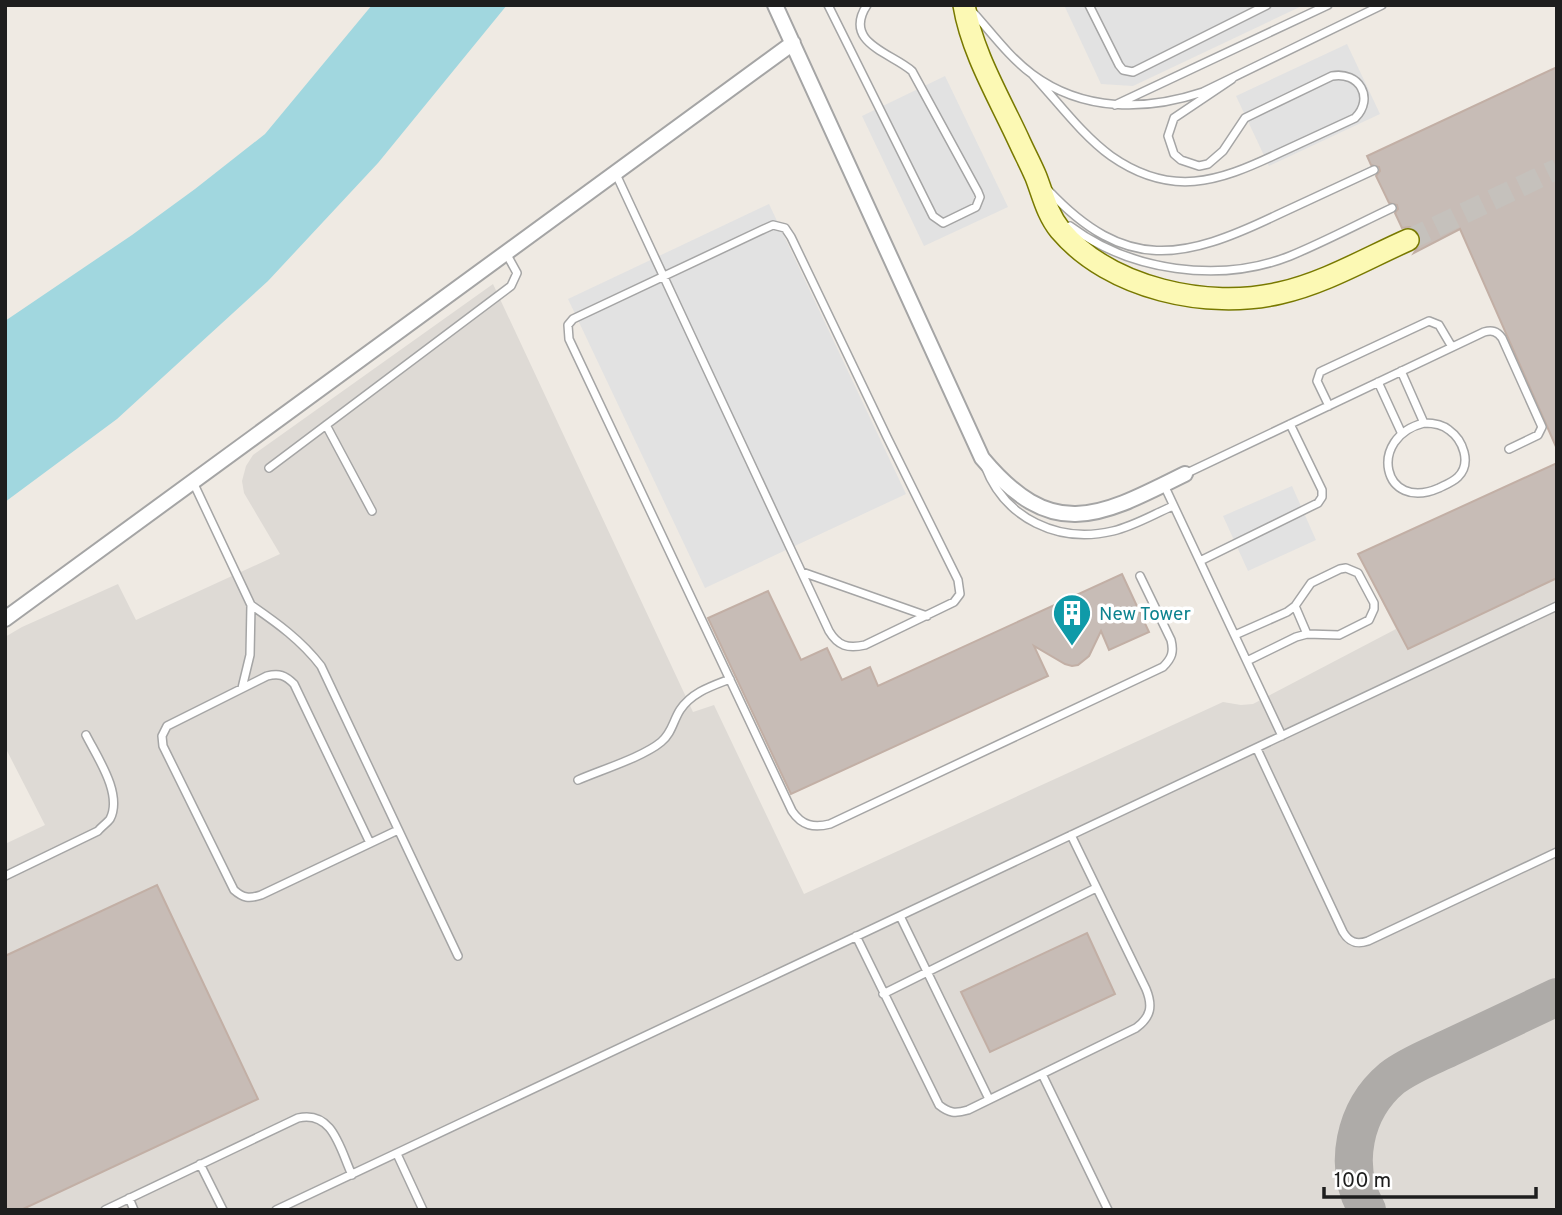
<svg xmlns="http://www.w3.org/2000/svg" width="1562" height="1215" viewBox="0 0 1562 1215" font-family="Overpass,sans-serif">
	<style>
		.airport { fill: #dedad5 }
		.parking { fill: #e2e2e2 }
		.water { fill: #a1d7df }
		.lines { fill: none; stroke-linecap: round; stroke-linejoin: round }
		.taxiway { stroke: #aeaba8; stroke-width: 38 }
		.building { fill: #c7bcb6; stroke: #c2afa5; stroke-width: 2 }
		.secondary-tunnel { stroke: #c5c1bc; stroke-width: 21; stroke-dasharray: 21 10; stroke-linecap: butt }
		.lane-casing { stroke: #a5a5a5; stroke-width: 10 }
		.street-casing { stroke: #a5a5a5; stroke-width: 18 }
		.secondary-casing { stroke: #787900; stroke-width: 24 }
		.lane { stroke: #fff; stroke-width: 7 }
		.street { stroke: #fff; stroke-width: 14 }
		.secondary { stroke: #fcf9b4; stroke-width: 21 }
		.labels { text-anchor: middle; stroke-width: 7; stroke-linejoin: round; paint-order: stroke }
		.culture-label { font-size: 19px; fill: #0d838f; stroke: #fff; text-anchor: start }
	</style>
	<rect width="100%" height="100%" fill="#efeae3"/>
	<path class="airport" d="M493,284L693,712L714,705L804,894L1223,702L1241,705L1253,704L1396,629L1358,554L1557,463V1210H5V844L45,825L5,747V637L22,627L118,584L136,620L280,554L244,493L242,481L246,466L253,455Z"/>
	<path class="parking" d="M1064,5H1304L1133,86L1101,84Z
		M1347,44L1380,114L1269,166L1236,96Z
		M945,76L1008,207L924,246L862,116Z
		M769,204L906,494L705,588L568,299Z
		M1292,486L1316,540L1248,571L1223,516Z"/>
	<path class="water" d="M372,5H507L378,163L268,281L117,419L5,502V321L132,235L195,189L265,134Z"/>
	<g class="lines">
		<path class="taxiway" d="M1367,1210C1342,1166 1354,1110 1392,1078C1409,1065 1430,1057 1449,1048C1485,1031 1521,1014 1557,997"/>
	</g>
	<path class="building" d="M1557,67V449L1460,229L1414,253L1421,242L1420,234L1410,227L1402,228L1395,213L1398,209L1397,205L1389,203L1376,176L1380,171L1379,167L1371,165L1367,156Z
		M1557,463V578L1408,649L1358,554Z
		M1122,574L1149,632L1109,650L1101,631L1089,656L1078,665L1072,666L1065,664L1034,646L1048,676L791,794L708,618L768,591L801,660L827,648L842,680L870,667L878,686Z
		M157,885L258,1099L21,1210H5V956Z
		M1087,933L1115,994L990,1052L961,992Z"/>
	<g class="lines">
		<path class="secondary-tunnel" d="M1408,240L1557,169"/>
		<g class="lane-casing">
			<path id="lane" d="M828,5L933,216L943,223L976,207L980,197L978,192L912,71C892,53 842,43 867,5
				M1089,5L1119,65L1123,70L1133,72L1267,5
				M972,11C991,32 1009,57 1032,74C1083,112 1146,111 1203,92L1382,5
				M1033,75C1058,102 1082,135 1111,156C1171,198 1218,182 1277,154C1303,142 1329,130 1355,118C1375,98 1359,71 1332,76L1245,118L1223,151L1208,164L1199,166L1181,160L1174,154L1168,136L1174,118L1232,79
				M1115,105L1328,5
				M615,172L682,316L829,631C838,646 848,649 865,645L954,602L960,594L958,580L887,437L791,237L785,228L773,225L764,229L573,319L568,325L569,339L792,811C802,826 814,828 830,824L1163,667C1172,658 1174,652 1171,640L1140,576
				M1048,190C1126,273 1183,260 1277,215C1309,200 1342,185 1374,170
				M1070,226C1130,271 1219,284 1290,256C1324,242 1358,224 1392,208
				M1401,371L1424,423
				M1378,382L1401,432
				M1329,406L1317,381L1320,372L1324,370L1429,321L1439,325L1452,347
				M1424,423C1433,423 1442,424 1449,430C1463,440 1472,463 1458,477C1453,482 1445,485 1439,488C1382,513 1367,437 1424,423Z
				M326,425L372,511
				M985,466C1005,519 1059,544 1113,531C1134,526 1154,514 1173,506
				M269,468L511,286L517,273L506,253
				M1185,474L1484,332C1492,330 1497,331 1502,338L1542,427L1538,435L1509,449
				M193,482L251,605L250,655L242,688
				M1164,485L1282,736
				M1200,561L1318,503L1322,497V490L1290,424
				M802,572L927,616
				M251,605C277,623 301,640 321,666L458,956
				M1295,606L1307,634
				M1235,635L1287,612L1295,606L1311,583L1340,569L1346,568L1358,573L1374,603V609L1369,620L1339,635L1307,634L1296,637L1247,661
				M1257,749L1343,932C1349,942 1356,945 1368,941L1557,852
				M578,780C601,770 643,757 661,742C672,733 673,721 680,710C692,692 712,686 730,679
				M370,843L294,684C285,675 279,673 267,676L167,726L162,736L163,746L234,890C243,898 249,899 261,895L398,830
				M5,876L98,831C101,827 107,823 110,819C123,794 97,757 86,735
				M900,916L989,1099
				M856,936L939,1105C949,1113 955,1114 968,1110L1136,1028C1151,1017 1153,1006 1146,989L1071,835
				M883,994L1096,888
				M1042,1074L1108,1210
				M397,1154L423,1210
				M200,1164L223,1210
				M129,1198L134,1210
				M105,1210L298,1118C333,1110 340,1149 352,1175
				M276,1210L1557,606"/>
		</g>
		<g class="street-casing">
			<path id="street" d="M775,5L982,458C1053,543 1099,517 1185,474
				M5,619L793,43"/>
		</g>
		<g class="secondary-casing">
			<path id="secondary" d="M964,5C972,53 1000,99 1020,143C1025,154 1031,165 1036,177C1043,195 1047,214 1060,230C1110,289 1208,310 1280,293C1325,283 1367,258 1408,240"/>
		</g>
		<use href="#lane" class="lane"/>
		<use href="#street" class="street"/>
		<use href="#secondary" class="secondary"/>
	</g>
	<defs>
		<g id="building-pin" transform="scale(2.0125)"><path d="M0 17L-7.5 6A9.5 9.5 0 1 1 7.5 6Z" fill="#0f9aa8" stroke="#fff"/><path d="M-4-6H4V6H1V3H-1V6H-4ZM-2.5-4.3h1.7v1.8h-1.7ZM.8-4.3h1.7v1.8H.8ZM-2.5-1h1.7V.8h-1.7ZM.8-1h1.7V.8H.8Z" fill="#fff"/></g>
	</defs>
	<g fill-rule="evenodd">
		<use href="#building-pin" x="1072" y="613"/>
	</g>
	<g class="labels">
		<g class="culture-label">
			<text x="1099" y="620">New Tower</text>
		</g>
	</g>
	<rect width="1562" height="1215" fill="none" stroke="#1e1e1e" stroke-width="14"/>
	<path d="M1324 1187v10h212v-10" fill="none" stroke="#1e1e1e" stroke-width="3.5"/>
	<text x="1334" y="1187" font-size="21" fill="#1e1e1e" stroke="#ffffff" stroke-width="5" paint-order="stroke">100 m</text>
</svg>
